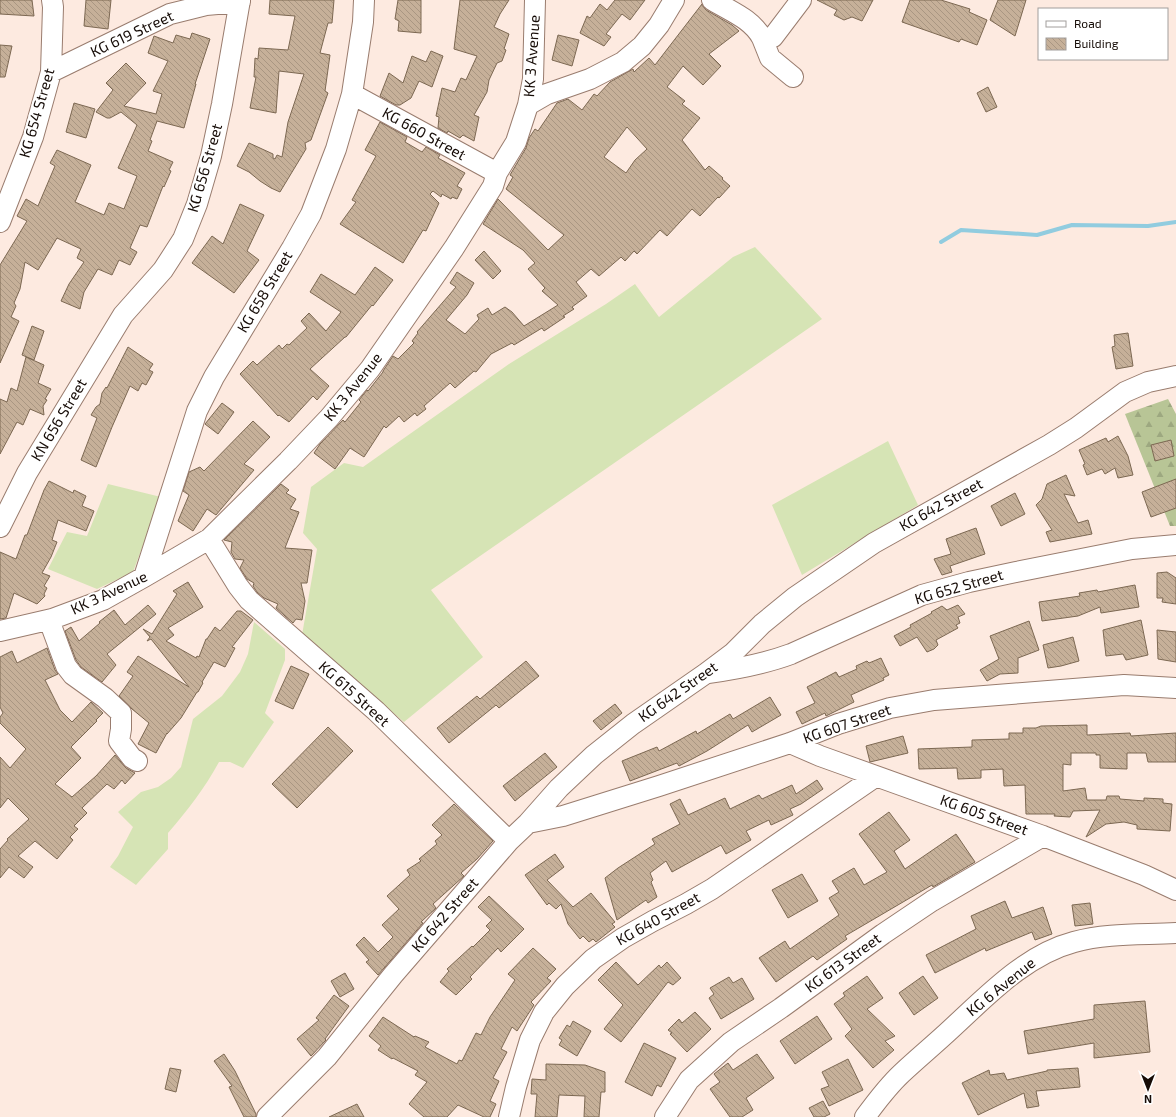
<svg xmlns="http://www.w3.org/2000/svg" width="1176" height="1117" viewBox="0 0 1176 1117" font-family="'Exo 2',sans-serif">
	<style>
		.grass { fill: #d6e4b5 }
		.forest { fill: url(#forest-firs) }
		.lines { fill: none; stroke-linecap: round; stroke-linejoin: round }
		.stream { stroke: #91ccdf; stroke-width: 4 }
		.building { fill: url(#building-back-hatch); stroke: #7c6852; fill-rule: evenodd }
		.minor-casing { stroke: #997c6e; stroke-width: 22 }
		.minor { stroke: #fff; stroke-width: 20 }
		.labels { text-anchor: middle; stroke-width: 4; stroke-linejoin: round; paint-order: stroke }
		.street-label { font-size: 15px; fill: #160c07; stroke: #fff }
	</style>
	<defs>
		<pattern id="forest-firs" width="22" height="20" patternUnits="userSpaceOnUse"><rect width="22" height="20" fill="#b8c596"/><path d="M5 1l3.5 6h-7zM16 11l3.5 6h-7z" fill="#9da880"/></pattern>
		<pattern id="building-back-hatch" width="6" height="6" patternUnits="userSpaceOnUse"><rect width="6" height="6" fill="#c6b099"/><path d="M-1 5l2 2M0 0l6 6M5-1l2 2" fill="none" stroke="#a99682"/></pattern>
	</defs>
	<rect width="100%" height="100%" fill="#fdeae0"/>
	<path class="grass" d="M755,247L822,319L431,590L483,657L404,722L302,635L317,549L303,533L311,487L344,463L363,467L509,364L606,304L635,284L659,317L733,257Z
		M888,441L918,505L802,575L772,505Z
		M108,484L161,497L133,572L97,589L48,569L67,532L87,536Z
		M254,622L285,649V660L265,713L274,722L243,768L230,762H219C205,788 187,811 168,833V849L136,885L110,867L118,856L133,827L118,812L141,792L158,787L171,778L181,767L193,719L222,696L240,672L248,654Z"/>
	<path class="forest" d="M1168,399L1176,414V526H1170L1125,414Z"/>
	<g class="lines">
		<path class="stream" d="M941,242L961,230L1037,235L1072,225L1148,226L1176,222"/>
	</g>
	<path class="building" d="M0,0H32L34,16L0,14Z
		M86,0H111L108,29L84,26Z
		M270,0H334L332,23H328L320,53L330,55L325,91L328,93L311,140L305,143L306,149L280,192L271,188L260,181L249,172L237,166L249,143L273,154V158L275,159L277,155L282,157L288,122L304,74L279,71L276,113L250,108L256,77H254L255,58L258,59L259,48L288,50L295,16L269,14Z
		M398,0H421V33L398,31L399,21L395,19Z
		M460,0H509L500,14L494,27L509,34L504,49L506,50L502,61L497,63L489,80L487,92L474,115L479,117L474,141L463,135L460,138L448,131L447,133L438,128L439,117L436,116L442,88L455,92L461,78L466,80L477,56L454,49Z
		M615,0H645L630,20L622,14L606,34L611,37L604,46L580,33L587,16L590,18L600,4L607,10Z
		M817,0H873L862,21L852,17L844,20L834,15L837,10Z
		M910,0H941L970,9L969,12L987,20L977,45L961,39L959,42L902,22Z
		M998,0H1026L1015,36L990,20Z
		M702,4L706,10L732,25L739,31L709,54L721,66L703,85L683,66L667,87L685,101L682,104L700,118L682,140L705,170L709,166L723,178L722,179L730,186L719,198L718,197L700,216L692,209L667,236L660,230L637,254L634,251L625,261L621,257L599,276L591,269L576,282L587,296L572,307L574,309L563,316L565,317L544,331L542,328L514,345L512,343L491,354L476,372L474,371L455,388L450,383L424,406L426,409L417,416L415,413L404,422L399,416L386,428L384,426L364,457L350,448L335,469L314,453L320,444L343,420L345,422L361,402L359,400L367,390L368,391L383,372V371L393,356L398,359L414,343L412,341L418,333L417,332L456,287L450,283L457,272L474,283L467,295L446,320L465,334L479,319L477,315L488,308L492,315L505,307L512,312L524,326L558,305L542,291L545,288L528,269L535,263L523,250L483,224L498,199L548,250L564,235L506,189L513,177L510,175L526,148L529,138L535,129L538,131L557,103L568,99L582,110L594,94L597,96L610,82L633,69L634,72L649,58L655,65ZM627,127L647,149L635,160L626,173L604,157Z
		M192,33L210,39L195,84H196L184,128L157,121L150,140L152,141L148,151L173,162L169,170L171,171L164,187L163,186L147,227L140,225L130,248L137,252L130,265L119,260L112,275L98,269L84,292L80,309L61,301L69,284L84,262L77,258L81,249L57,238L38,270L25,262L20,289L14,303L16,306L11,317L19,321L0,363V265L27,221L17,216L26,199L38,206L55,166L50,163L57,150L91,165L75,202L104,215L109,203L124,209L137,176L118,168L137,125L121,112L110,118H107L96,112L113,90L106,83L126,63L146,83L124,106L156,114L162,94L153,91L168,61L148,53L154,36L173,43L176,35L190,39Z
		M558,35L579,40L572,66L552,60Z
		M0,45L12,46L5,77H0Z
		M431,51L443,56L432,87L419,81L411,98L400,105H396L380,96L389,73L403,83L412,56L426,62Z
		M988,87L997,107L986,112L977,93Z
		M74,103L95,109L86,138L66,132Z
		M380,122L407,137L405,142L422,152L426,147L440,155L438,158L465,173L457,186L462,189L457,199L452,197L451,199L442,194L441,197L433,191L430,194L439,203L426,231L423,230L403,263L340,224L356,202L352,200L376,156L365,150Z
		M240,204L264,215L247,251L259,260L234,293L192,263L212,236L223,244Z
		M484,251L501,271L493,279L475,260Z
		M375,267L393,280L373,306L372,305L346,337H345L310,369L329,386L317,400L313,396L289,422L279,415L278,416L240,374L253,361L257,365L279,345L282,349L287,344L289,345L307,328L301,321L309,313L326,331L341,312L310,292L321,274L355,295Z
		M32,326L44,331L34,360L22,355Z
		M1128,333L1133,366L1116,369L1112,347L1115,346L1114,335Z
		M128,347L153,364L149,370L153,372L146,385L142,383L138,391L130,386L112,427L96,467L81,460L97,418L91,415L96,407L100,404L102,393L106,387L107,388Z
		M26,357L44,365L38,383L51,389L45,399L47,400L43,406L44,415L30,409L23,425L17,422L0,454V399L7,402L11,388L17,391Z
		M222,403L234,412L218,434L205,424Z
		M253,421L270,437L244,464L254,470L216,515L207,509L193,531L178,521L189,495L183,491L189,472L200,467L204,471Z
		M1118,436L1128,456L1133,475L1118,478L1115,468L1105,474L1102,469L1087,475L1083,465L1085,464L1079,450L1106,438L1108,442Z
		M1171,440L1174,456L1155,461L1151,445Z
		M1066,475L1075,496L1064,494L1078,523L1088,520L1092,534L1050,542L1046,532L1052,530L1036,505L1042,499L1047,484Z
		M1176,479V508L1151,517L1142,492Z
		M49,481L73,493L74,490L86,496L82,506L94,511L86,531L58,520L52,540L57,542L51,557L42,573L50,576L44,586L47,588L44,594L45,596L37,604L14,593L6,618L0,619V552L16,559L25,535H27L44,490Z
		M281,484L289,490L286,493L296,499L290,509L299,512L285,548L312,550L307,583H301L305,601L302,620L296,619L293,623L276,608L278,604L264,598L257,592L253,586L254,583L247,579L240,568L244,560L235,559L231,552L232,542L224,540Z
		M1015,493L1025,514L1001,526L991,506Z
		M976,528L985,554L950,566L952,572L942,575L934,559L951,554L946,539Z
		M1167,572L1176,578V604L1162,602L1163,598H1157V573Z
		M188,582L203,607L168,628L174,635L166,641L196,658L197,656L199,657L206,639H207L215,627L220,631L237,611H241L253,620L232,647L235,648L225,667L214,662L202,682L203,683L198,692H197L181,718L167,734V733L156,753L138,744L149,723L132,709L119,696L133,676L127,672L138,656L189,687L151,639L147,641L150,637L143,629L152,634L177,594L173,591Z
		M1135,585L1139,607L1101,613L1100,607L1078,616L1042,621L1039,602L1080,596L1079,593L1097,590L1098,592Z
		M148,605L156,614L107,654L116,665L102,682L81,667L76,660L65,631L71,627L79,641L100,623L99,622L114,610L125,625Z
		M958,605L965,614L958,617L960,623L956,625L958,628L936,640L938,645L934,649L927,652L917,637L900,646L894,636L911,627L910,625L932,613L931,612L942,606L947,610Z
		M1141,620L1148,655L1135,658L1126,660L1123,654L1106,656L1103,630Z
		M1029,621L1039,650L1018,658V673L1000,674L987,681L980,670L999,659L990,636Z
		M1157,630L1176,632V662L1158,659Z
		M1073,637L1079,661L1061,666L1048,668L1043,645Z
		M47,648L55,670L58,674L45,680L60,710L72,722L91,702L103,713L96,720L97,721L71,747L81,758L55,784L72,797L96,776L115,755L126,768L135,773L125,784L122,780L114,789L107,784L82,808L87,813L74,826L78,829L70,837L73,840L57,859L35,841L18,856L33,867L24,878L9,867L0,878V849L8,840L7,839L29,819L8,798L0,808V757L10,768L26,749L0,723V717L3,713L0,707V657L12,651L17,663Z
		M881,658L889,675L883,678L884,680L851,695L854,702L826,716L825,713L802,724L796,712L815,703L807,687L836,672L839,677L857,669L856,666L867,661L869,663Z
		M526,661L539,676L499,708L496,705L449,743L437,728L477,696L480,699Z
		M291,666L309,674L293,709L275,701Z
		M770,697L781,715L752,732L748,725L707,751L679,766L677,763L630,781L622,761L657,747L659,751L696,731L697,734L730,714L733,719Z
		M615,704L622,713L601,730L593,721Z
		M1087,725V735L1130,733L1131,736L1176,733V762H1148L1146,753H1127V769L1100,768V755H1096V753H1071V765L1063,764V791L1085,788L1087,800H1106L1107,796H1119L1120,799L1144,801V798L1163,799V803L1172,804L1170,831L1137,829V825L1124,822L1106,824L1086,837L1100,810L1073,811L1070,817L1054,816L1055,814H1026L1025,785L1004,786L1003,769L981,770V778L958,779L957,768L919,769L918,749L972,747V740L1009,739V733H1023V728H1036L1041,726Z
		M328,727L353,751L297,808L272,784Z
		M903,736L908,753L870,762L866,746Z
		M545,753L557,767L515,801L503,786Z
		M817,780L823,789L801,804L790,809L793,815L771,825L769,820L746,831L751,840L726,854L721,845L672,872L666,861L650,873L653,880L651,882L657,897L648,903L646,900L617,920L605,878L618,868L655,844L652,839L680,824L670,804L680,799L688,815L725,798L730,809L759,795L762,799L792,785L796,794Z
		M454,804L493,841L477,859L461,873L464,876L433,904L436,908L421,922L423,923L378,975L366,962L369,960L356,945L364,937L378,952L393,937L382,925L399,909L387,896L410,875L407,870L421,861L419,859L437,844L435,841L442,835L432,825Z
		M889,812L910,840L894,851L905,869L956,834L975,862L933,887L932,885L845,936L847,939L817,960L813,956L776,982L759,958L785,941L790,949L839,915L829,898L839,892L832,881L854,868L864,885L887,872L859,834Z
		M555,854L564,867L547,880L573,907L591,893L615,922L612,924L615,927L596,942L593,939L589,942L583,936L580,939L568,924L561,904L556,909L549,903L547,905L525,875Z
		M802,874L818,901L788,918L772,890Z
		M489,896L524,929L501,952L498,948L470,977L472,979L456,995L440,982L449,971L447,969L472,946L473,947L490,930L486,926L492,920L478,907Z
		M1005,901L1012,918L1043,907L1052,934L1035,940L1032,932L986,951L985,948L935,973L926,955L976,929L971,916Z
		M1090,903L1093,924L1075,926L1072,905Z
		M533,948L556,969L547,978L551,981L531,1002L534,1005L517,1031L512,1027L501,1049L507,1052L493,1078L499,1081L490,1101L496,1104L490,1117H484L458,1105L447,1117H424L409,1104L427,1082L415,1075L418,1071L393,1058L392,1059L378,1050L381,1046L369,1036L383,1017L414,1037L415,1036L429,1042L425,1047L457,1064L459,1060L462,1061L476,1033L481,1035L490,1017L515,980L508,974Z
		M616,962L638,985L659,965L661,968L667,962L681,978L673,985L668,982L621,1042L604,1029L623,1005L598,980Z
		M345,973L354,989L340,997L331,981Z
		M867,976L883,998L867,1009L895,1036L885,1041L894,1050L873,1068L845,1036L852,1029L834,1004L845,996L843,993Z
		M923,976L938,998L914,1015L899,993Z
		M729,977L733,983L742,978L754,999L721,1019L709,998L714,994L710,988Z
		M334,995L349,1006L325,1039L326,1040L311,1056L297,1039L319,1020L316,1018Z
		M1145,1001L1150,1052L1094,1058V1043L1028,1054L1024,1031L1094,1019V1005Z
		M695,1012L711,1029L687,1052L670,1034L672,1033L668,1030L679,1019L682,1023Z
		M817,1016L832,1039L795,1064L780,1041Z
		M573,1021L591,1031L577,1056L559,1045L562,1040L559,1038L567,1025L570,1027Z
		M644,1043L676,1058L661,1087L657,1085L652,1096L625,1082Z
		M224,1054L235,1071L256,1114V1117H244L229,1087L232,1086L214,1061Z
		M757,1054L774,1078L746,1098L753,1110L742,1117H730L710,1089L720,1082L714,1074L728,1063L733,1070Z
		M848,1059L863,1090L829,1106L821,1089L829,1086L822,1072Z
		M546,1064L585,1065L605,1072V1092H601L599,1117H584L585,1096L559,1095L557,1117H535L537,1094H531L532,1079L546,1080Z
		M170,1068L181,1070L176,1092L165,1089Z
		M1078,1068L1080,1087L1036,1091L1039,1106L1027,1108L1024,1093L978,1115L962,1083L989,1070L990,1075L1004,1073L1007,1080L1047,1071V1070Z
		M823,1101L830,1114L824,1117H814L809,1108Z
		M357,1104L364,1117H329Z"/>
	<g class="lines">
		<g class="minor-casing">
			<path id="minor" d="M712,0C730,11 752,19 762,38L773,37L801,0
				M762,38L770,58L793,77
				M51,72L170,14L206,5L240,2
				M352,94L497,173
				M528,105L547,94L590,79L623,62L642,46L659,25L674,0
				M0,222L33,137L51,72L53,7L52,0
				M0,527L27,473L123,315L163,270L183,239L197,204L211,156L222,104L240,0
				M209,539L238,586L249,600L376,711L509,841
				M144,577L197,411L214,377L292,248L311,214L336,149L352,94L363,22L364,0
				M49,620L66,666L73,675L105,698L121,713V729L119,741L132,758L137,761
				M0,631L52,619L103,600L144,577L209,539L288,461L329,418L370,369L454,248L493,186L497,173L516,142L528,105L533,79L535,0
				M708,673C737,669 764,664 791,654L922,595L969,582L1016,572L1132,549L1176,545
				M790,743L820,756L1043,836L1144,875L1176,890
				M528,823L563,816L659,786L790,743L838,724L890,708L934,700L1124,685L1176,688
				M267,1117L327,1057L393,975L509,841L528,823L559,788L594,755L633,724L705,674L733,653L762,624L795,597L874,543L1049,445L1076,428L1125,392L1148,382L1176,376
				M509,1117L516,1087L530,1040L544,1012L565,986L593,959L623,938L653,921L686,904L712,889L875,777
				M665,1117L689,1080L731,1042L781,1008L883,934L932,901L1043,836
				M865,1117C876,1102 888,1086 902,1073C918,1058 935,1044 951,1029C987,996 1025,955 1074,942C1107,933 1142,935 1176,933"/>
		</g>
		<use href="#minor" class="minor"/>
	</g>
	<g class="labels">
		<g class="street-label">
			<text transform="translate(132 34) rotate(-25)" y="5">KG 619 Street</text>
			<text transform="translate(532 56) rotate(-86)" y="5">KK 3 Avenue</text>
			<text transform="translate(37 113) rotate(-74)" y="5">KG 654 Street</text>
			<text transform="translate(424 134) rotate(29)" y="5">KG 660 Street</text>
			<text transform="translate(205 168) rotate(-74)" y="5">KG 656 Street</text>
			<text transform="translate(265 292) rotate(-59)" y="5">KG 658 Street</text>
			<text transform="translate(353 387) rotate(-51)" y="5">KK 3 Avenue</text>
			<text transform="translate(59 420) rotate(-59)" y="5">KN 656 Street</text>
			<text transform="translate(941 505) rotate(-29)" y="5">KG 642 Street</text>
			<text transform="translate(959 587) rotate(-16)" y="5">KG 652 Street</text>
			<text transform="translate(109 593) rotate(-25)" y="5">KK 3 Avenue</text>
			<text transform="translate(678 692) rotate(-35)" y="5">KG 642 Street</text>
			<text transform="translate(354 694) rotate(42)" y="5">KG 615 Street</text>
			<text transform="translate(847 724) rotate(-19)" y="5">KG 607 Street</text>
			<text transform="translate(984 815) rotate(20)" y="5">KG 605 Street</text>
			<text transform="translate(445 915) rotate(-49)" y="5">KG 642 Street</text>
			<text transform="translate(658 919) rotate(-29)" y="5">KG 640 Street</text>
			<text transform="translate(843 963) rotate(-36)" y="5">KG 613 Street</text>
			<text transform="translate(1001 987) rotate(-39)" y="5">KG 6 Avenue</text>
		</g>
	</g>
	<rect x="1038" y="8" width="130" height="52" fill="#ffffff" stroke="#a29e9c"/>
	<rect x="1046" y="21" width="20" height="6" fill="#ffffff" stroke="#a29e9c"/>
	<text x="1074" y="28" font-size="12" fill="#160c07">Road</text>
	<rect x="1046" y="38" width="20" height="12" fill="url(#building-back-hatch)" stroke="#a29e9c"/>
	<text x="1074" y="48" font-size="12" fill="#160c07">Building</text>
	<g transform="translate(1148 1089) rotate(180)" stroke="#ffffff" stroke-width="3" paint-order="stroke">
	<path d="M0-3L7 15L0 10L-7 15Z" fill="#160c07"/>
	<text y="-6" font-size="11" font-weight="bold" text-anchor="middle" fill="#160c07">N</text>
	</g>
</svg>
